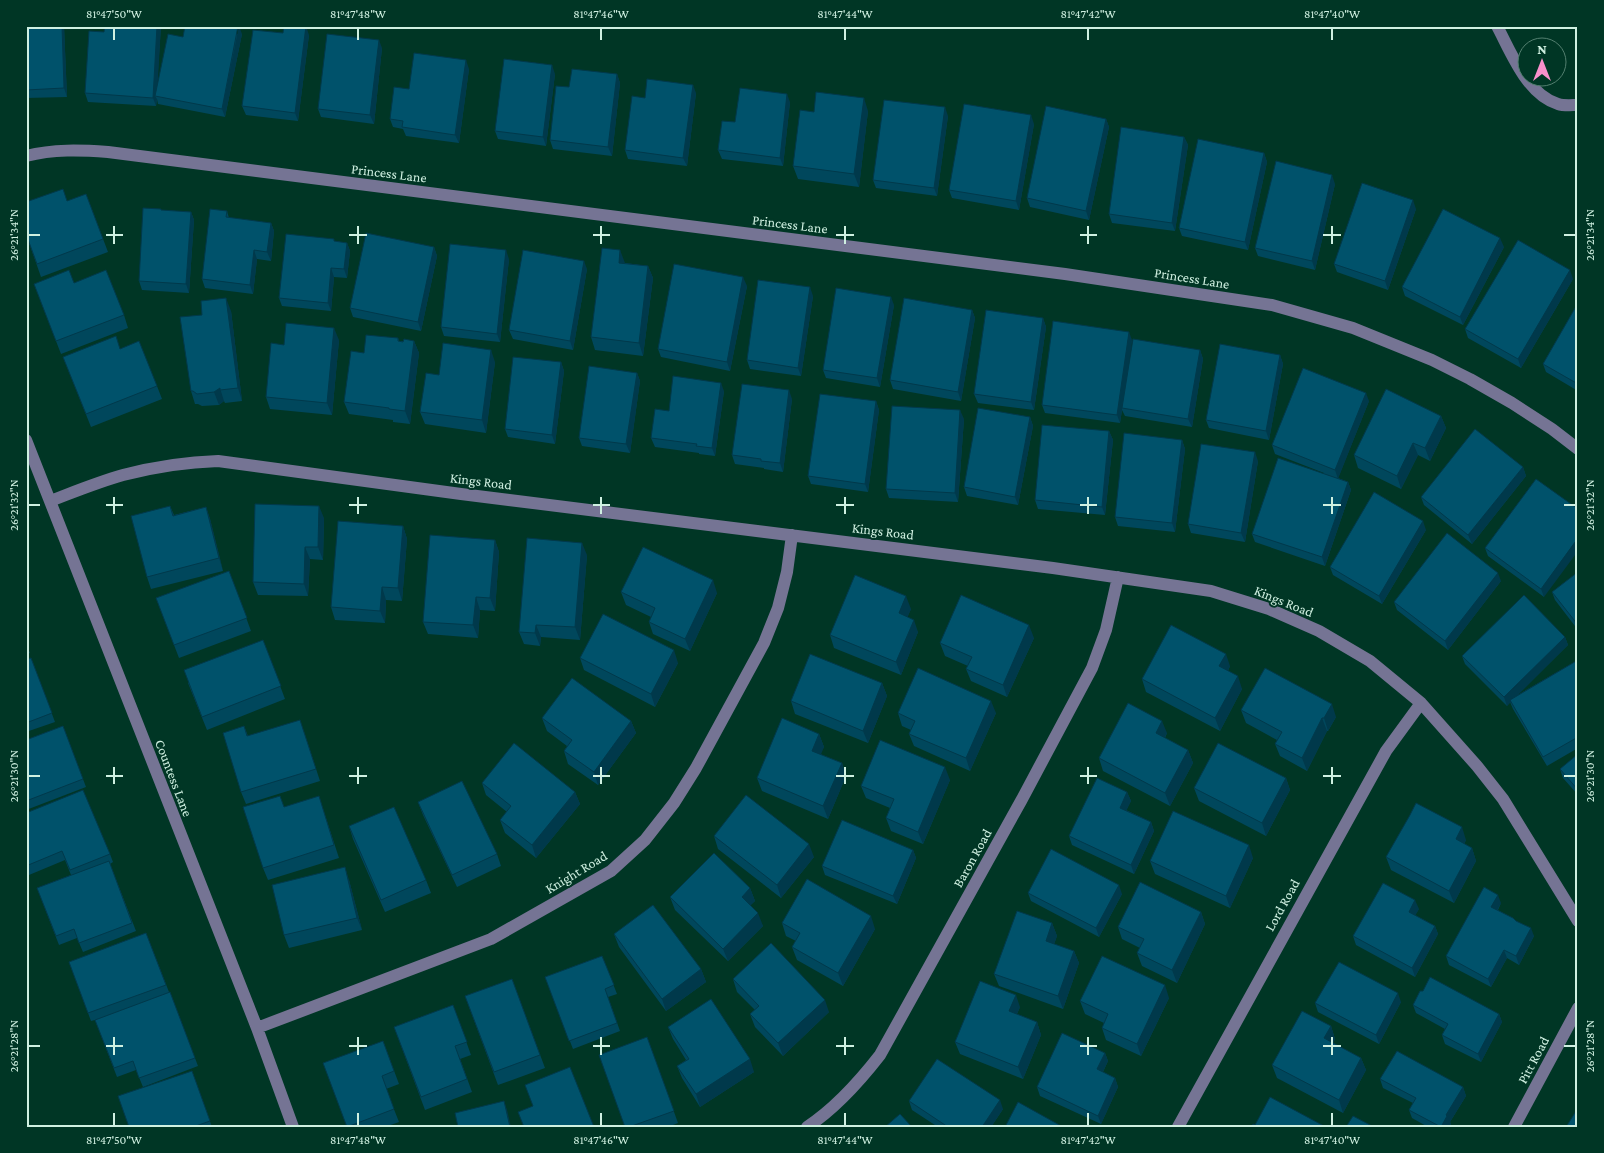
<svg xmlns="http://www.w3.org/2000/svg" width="1604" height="1153" viewBox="0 0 1604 1153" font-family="'Crimson Pro',serif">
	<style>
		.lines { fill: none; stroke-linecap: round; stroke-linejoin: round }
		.minor { stroke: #757494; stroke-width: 12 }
		.wall { fill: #00475c }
		.shaded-wall { fill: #00394b }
		.building { fill: #00526b; stroke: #00394b }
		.ticks { fill: none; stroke: #cff0e1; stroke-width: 2 }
		.labels { text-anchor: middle; stroke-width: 4; stroke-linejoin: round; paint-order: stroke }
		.street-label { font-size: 14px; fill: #cff0e1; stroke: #003625 }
		.neatline { fill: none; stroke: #cff0e1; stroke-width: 2 }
		.ticks-label { font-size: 12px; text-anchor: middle; fill: #cff0e1 }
	</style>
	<rect width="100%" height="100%" fill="#003625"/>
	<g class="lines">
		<path class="minor" d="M1497,26C1511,52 1527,95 1558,104C1564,106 1572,105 1578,105
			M26,156C54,149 80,150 108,152L1065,274L1272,305L1353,328L1432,360L1470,379L1512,403L1552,429L1578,449
			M26,440L257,1028L293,1127
			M50,501C74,492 98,482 123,475C154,467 185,462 218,461L461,494L1053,568L1211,591L1269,609L1319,631L1370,661L1421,703L1477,766L1503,799L1578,921
			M257,1028L491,939L611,871L645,840L674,803L696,768L764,643L778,608L787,572L792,535
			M807,1127C836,1108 859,1082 880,1055L1021,801L1092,668L1106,630L1118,577
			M1178,1127L1386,751L1421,703
			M1514,1127L1578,1008"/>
	</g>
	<path class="wall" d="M26,26H64L67,97L26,98Z
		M105,26H161L157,85L183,37L242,34L225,117L158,104L157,99L156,106L88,102L85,93L104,32Z
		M283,33L309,35L298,121L246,115L242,106Z
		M382,48L374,124L321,117L318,109Z
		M469,69L459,143L406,136L403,129L393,127L390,119L409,89Z
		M555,74L546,146L498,139L495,131Z
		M617,74L620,83L612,156L553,149L550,140Z
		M696,93L687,166L628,159L625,150L645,98Z
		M790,102L783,166L722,159L718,150L735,122Z
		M868,111L859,187L798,179L793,166L814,112Z
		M948,116L937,196L876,188L873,180Z
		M1106,119L1109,127L1089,220L1030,207L1027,198Z
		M1034,124L1019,210L952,198L949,190Z
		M1184,137L1188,145L1175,231L1112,223L1109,214Z
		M1264,153L1267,162L1248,250L1182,236L1179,228Z
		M1335,184L1315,270L1258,256L1255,248Z
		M86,194L108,252L41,277L26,234Z
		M1416,209L1388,290L1337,272L1334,264Z
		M162,210L191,212L194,220L189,293L142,290L139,281Z
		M227,211L229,218L271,223L274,231L271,261L257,259L253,294L205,288L202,279Z
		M335,241L347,243L350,251L347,278L334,277L331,311L282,306L279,298Z
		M434,247L437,256L421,331L353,317L350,308Z
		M1504,247L1463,325L1405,296L1402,287Z
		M509,259L500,342L444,336L441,327Z
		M625,263L648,266L653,278L643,356L595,350L591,337Z
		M587,269L573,350L513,339L509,330Z
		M1573,279L1521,368L1468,338L1465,329Z
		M34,284L124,315L128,328L61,354Z
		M747,286L730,371L661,357L658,349Z
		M813,296L801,376L750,369L747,360Z
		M1578,303V391L1546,372L1543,364Z
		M894,305L880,387L826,378L823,370Z
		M972,310L975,318L961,401L893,389L890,380Z
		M231,311L242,401L225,403L224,401L219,405L202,406L198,404H195L191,391L202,315Z
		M1043,318L1046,327L1034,410L978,403L974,394Z
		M398,338L399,341H414L419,353L410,424L393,422V420L349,414L344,402L364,353Z
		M339,340L332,415L270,409L266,397Z
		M1132,340L1128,367L1200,350L1203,359L1192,427L1125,416L1122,410L1120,423L1045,413L1042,405Z
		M120,349L157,386L162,399L91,427L63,357Z
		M1280,355L1283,364L1269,440L1209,428L1206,420Z
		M495,362L486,433L425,424L420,412L439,375Z
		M561,362L564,371L555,444L508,437L505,429Z
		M637,373L640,381L630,453L582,446L579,438Z
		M724,391L715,456L699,454V453L655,447L651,438L669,411Z
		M792,399L783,472L764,469V468L735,464L732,455Z
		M876,401L879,410L868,492L811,484L808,476Z
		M1369,401L1338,478L1348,482L1351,490L1325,566L1255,542L1252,534L1324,473L1275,454L1272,445Z
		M1441,416L1446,428L1430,461L1418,455L1401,489L1358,468L1354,455Z
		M1030,417L1033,426L1018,505L967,496L964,487Z
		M964,419L958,502L889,498L886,489Z
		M1109,431L1113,440L1105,515L1038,509L1035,500Z
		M1182,440L1185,449L1175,532L1118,526L1115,517Z
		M1258,461L1245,542L1191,533L1188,524Z
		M1523,467L1526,476L1472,544L1424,505L1421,497Z
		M1536,479L1544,597L1488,556L1485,548Z
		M170,506L174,515L206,507L210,519L223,571L151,589L147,577Z
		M324,518L323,560L310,559L308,596L258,595L253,582Z
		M403,526L407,539L402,601L386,600L385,623L335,620L331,607Z
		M1426,530L1382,604L1333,575L1330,567Z
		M495,540L499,552L495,611L480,610L478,638L428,634L423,622Z
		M587,555L580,640L541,637L540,646L524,644L519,632Z
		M229,571L251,631L179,658L156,598Z
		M1578,572V630L1555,600L1552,592Z
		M1501,581L1448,650L1397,610L1394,602Z
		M621,592L717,593L690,651L653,634L649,622L651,617L626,605Z
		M911,609L907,617L918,632L901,675L834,648L830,635Z
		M1565,637L1568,645L1516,696L1578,660V748L1547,766L1513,709L1510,702L1507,706L1465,664L1462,656Z
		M1034,638L1007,697L971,681L966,669L968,666L945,656L940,643Z
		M263,640L285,699L207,730L188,683Z
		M26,644L30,653L26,654Z
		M31,658L55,722L26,732V659Z
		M580,658L678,663L655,707L584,670Z
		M1230,666L1228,671L1242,689L1220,731L1146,692L1142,679Z
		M882,683L887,696L868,743L795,714L791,701Z
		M1241,710L1336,717L1328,731H1327L1307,771L1280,756L1275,744L1277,740L1246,723Z
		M898,713H996L970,771L914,746L909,734L911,730L902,726Z
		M542,718L631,721L636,733L598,785L568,764L564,751L567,746L547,731Z
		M63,726L86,787L26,810V740Z
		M244,726L248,736L304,732L320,781L246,804L241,792Z
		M1167,733L1165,738L1188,750L1193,763L1170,806L1103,771L1099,758Z
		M819,734L824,747L820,754L842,763L846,776L828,819L762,791L757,778Z
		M1578,754V795L1563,778L1560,769Z
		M1286,778L1290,790L1266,836L1199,801L1194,788Z
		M950,780L923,844L891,831L886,818L890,808L866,798L861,786Z
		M482,783L575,792L580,804L536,858L505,833L500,820L507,812L486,795Z
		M1127,792L1131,801L1126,810L1151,822L1154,831L1134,874L1072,845L1069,836Z
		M418,802L497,854L501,866L457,887L423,815Z
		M284,807L323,809L339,858L268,880L263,868Z
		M26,813L110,854L113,862L110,864L136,931L83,952L77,938L59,945L37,888L71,875L65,860L29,875L26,869Z
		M349,826L426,880L431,893L385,912L353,839Z
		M714,836L814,857L781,898L718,849Z
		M1466,840L1464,844L1472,848L1476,861L1454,903L1391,870L1386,857Z
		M913,850L916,858L897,904L825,875L822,866Z
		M1253,858L1230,908L1155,874L1150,861Z
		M349,880L362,930L289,948L284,935Z
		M750,888L755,901L750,905L763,926L728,961L675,910L670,897Z
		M1028,893L1122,894L1099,937L1031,901Z
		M1501,903L1498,910L1516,921L1534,936L1519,965L1507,958L1491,987L1449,965L1446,956Z
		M1419,909L1415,915L1435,926L1438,934L1415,977L1356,945L1353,936Z
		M1201,912L1205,924L1177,983L1142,966L1137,953L1140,948L1122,939L1118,927Z
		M782,923L875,929L843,986L797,960L792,947L796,941L786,936Z
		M1052,923L1057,936L1054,944L1074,951L1079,963L1063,1009L999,986L994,974Z
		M146,933L169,992H170L198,1066L143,1087L136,1070L117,1077L95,1020L91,1021L69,962Z
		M614,934L701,969L706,982L666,1011L619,947Z
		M602,956L617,994L608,997L620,1031L573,1049L545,977Z
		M512,979L545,1068L498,1085L465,996Z
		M733,979L829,1012L783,1056L755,1027L750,1014L755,1010L737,992Z
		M1169,998L1141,1056L1106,1040L1102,1028L1104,1023L1085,1014L1080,1001Z
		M1401,1002L1379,1044L1318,1012L1315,1003Z
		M453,1005L471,1055L460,1059L472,1092L425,1110L394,1027Z
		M1413,1005L1499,1014L1502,1022L1481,1062L1445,1044L1442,1035L1445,1029L1416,1013Z
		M1020,1007L1017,1014L1037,1022L1041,1035L1023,1079L960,1054L955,1042Z
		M1331,1026L1335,1039L1333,1043L1361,1058L1366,1070L1343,1113L1277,1078L1272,1065Z
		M668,1027L754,1072L700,1107L682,1078L677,1066L686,1060L673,1039Z
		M647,1037L678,1123L668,1127H625Z
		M383,1041L399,1084L386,1089L399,1122L385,1127H347Z
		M1105,1053L1108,1061L1103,1072L1115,1078L1118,1087L1101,1124L1040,1096L1037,1087Z
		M192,1071L212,1127H129Z
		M1380,1079L1463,1087L1466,1096L1450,1122L1451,1124L1449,1127H1428L1412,1118L1409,1110L1413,1103L1383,1088Z
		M909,1101L1003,1109L991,1127H938L912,1110Z"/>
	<path class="shaded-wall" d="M62,26H64L67,97L64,88Z
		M157,26H161L157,96H155L157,99L156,106L153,98Z
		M239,26L242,34L225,117L222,109Z
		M306,26L309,35L298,121L295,113Z
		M379,40L382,48L374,124L370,115Z
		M466,60L469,69L459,143L455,135Z
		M552,65L555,74L546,146L543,137Z
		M617,74L620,83L612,156L608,147Z
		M693,85L696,93L687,166L683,158Z
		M787,94L790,102L783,166L780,158Z
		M864,98L868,111L859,187L854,174Z
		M945,107L948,116L937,196L934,188Z
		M1031,115L1034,124L1019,210L1016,201Z
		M1106,119L1109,127L1089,220L1086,211Z
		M1184,137L1188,145L1175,231L1172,223Z
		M1264,153L1267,162L1248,250L1245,242Z
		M1332,175L1335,184L1315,270L1312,261Z
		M1413,200L1416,209L1388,290L1385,281Z
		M191,212L194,220L189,293L186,284Z
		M271,223L274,231L271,261L267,252Z
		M1500,238L1504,247L1463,325L1460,317Z
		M347,243L350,251L347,278L344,269Z
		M434,247L437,256L421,331L418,322Z
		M254,250L257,259L253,294L250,285Z
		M506,250L509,259L500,342L497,334Z
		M620,250L625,263H619Z
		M584,261L587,269L573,350L570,341Z
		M648,266L653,278L643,356L639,343Z
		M331,268L334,277L331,311L328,303Z
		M1570,270L1573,279L1521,368L1518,359Z
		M743,277L747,286L730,371L727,362Z
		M810,287L813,296L801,376L798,368Z
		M891,297L894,305L880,387L877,378Z
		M226,298L231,311L242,401L238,388Z
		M972,310L975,318L961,401L958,392Z
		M1043,318L1046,327L1034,410L1031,402Z
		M334,328L339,340L332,415L327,403Z
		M1129,332L1132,340L1123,408H1122V410L1120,423L1117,415Z
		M414,341L419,353L410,424L405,411Z
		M491,350L495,362L486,433L482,420Z
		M1200,350L1203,359L1192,427L1188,419Z
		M1280,355L1283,364L1269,440L1266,431Z
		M561,362L564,371L555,444L552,435Z
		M637,373L640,381L630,453L626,444Z
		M721,383L724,391L715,456L712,448Z
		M220,388L224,401L219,405L214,392Z
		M789,390L792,399L783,472L780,463Z
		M1366,393L1369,401L1338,479L1335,470Z
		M876,401L879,410L868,492L865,484Z
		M960,410L964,419L958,502L955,493Z
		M1441,416L1446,428L1430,461L1425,448Z
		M1030,417L1033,426L1018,505L1015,497Z
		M1109,431L1113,440L1105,515L1102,507Z
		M1182,440L1185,449L1175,532L1172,523Z
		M1413,443L1418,455L1401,489L1397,476Z
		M1255,452L1258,461L1245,542L1241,533Z
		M1523,467L1526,476L1472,544L1468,535Z
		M1348,482L1351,490L1325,566L1322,557Z
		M319,506L324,518L323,560L318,547Z
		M206,507L210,519L223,571L219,558Z
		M1423,521L1426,530L1382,604L1379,596Z
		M403,526L407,539L402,601L398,588Z
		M1578,538V551L1544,597L1541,589Z
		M495,540L499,552L495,611L490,598Z
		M582,543L587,555L580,640L575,627Z
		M305,547L310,559L308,596L304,584Z
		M1498,573L1501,581L1448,650L1445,641Z
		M713,580L717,593L690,651L685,639Z
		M382,587L386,600L385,623L380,611Z
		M906,596L911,609L904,626L899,613Z
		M476,597L480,610L478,638L473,625Z
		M914,620L918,632L901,675L896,662Z
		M536,625L541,637L540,646L535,633Z
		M1029,625L1034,638L1007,697L1003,685Z
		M1565,637L1568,645L1507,706L1504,697Z
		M674,650L678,663L655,707L651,694Z
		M1226,654L1230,666L1224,678L1219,666Z
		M1238,676L1242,689L1220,731L1215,718Z
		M882,683L887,696L868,743L863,731Z
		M991,701L996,713L970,771L966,758Z
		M1332,704L1336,717L1328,731L1324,718Z
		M1322,718L1327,731L1307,771L1302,758Z
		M631,721L636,733L598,785L594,772Z
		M1162,721L1167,733L1160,746L1156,733Z
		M819,734L824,747L817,764L812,751Z
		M1188,750L1193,763L1170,806L1165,793Z
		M842,763L846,776L828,819L823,806Z
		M945,767L950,780L923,844L918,832Z
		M1286,778L1290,790L1266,836L1262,823Z
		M575,792L580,804L536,858L532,845Z
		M1127,792L1131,801L1124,816L1120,808Z
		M1151,822L1154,831L1134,874L1131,865Z
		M1462,827L1466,840L1460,852L1456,839Z
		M809,844L814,857L781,898L777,885Z
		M1249,845L1253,858L1230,908L1226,896Z
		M1472,848L1476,861L1454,903L1449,891Z
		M913,850L916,858L897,904L893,896Z
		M345,867L349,880L362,930L357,918Z
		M1119,885L1122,894L1099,937L1096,928Z
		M750,888L755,901L746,910L742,897Z
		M1498,895L1501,903L1494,916L1491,907Z
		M1415,900L1419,909L1412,921L1409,912Z
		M1201,912L1205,924L1177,983L1172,970Z
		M758,913L763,926L728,961L723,949Z
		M871,916L875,929L843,986L838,973Z
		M1052,923L1057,936L1051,953L1046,941Z
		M1435,926L1438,934L1415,977L1412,968Z
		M1531,928L1534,936L1519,965L1516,956Z
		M1504,950L1507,958L1491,987L1488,979Z
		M1074,951L1079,963L1063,1009L1058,996Z
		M701,969L706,982L666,1011L662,999Z
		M1165,985L1169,998L1141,1056L1137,1044Z
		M1398,993L1401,1002L1379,1044L1376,1035Z
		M1016,995L1020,1007L1013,1023L1009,1011Z
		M825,1000L829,1012L783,1056L778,1043Z
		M1499,1014L1502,1022L1481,1062L1478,1054Z
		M1037,1022L1041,1035L1023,1079L1018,1067Z
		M1331,1026L1335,1039L1329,1051L1324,1038Z
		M1105,1053L1108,1061L1100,1078L1097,1069Z
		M1361,1058L1366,1070L1343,1113L1339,1100Z
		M750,1059L754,1072L700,1107L696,1094Z
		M1115,1078L1118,1087L1101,1124L1098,1116Z
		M1463,1087L1466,1096L1450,1122L1451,1124L1449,1127H1441L1446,1115Z
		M1000,1100L1003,1109L991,1127H982Z
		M504,1101L507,1110L511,1127H510Z"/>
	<path class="building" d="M26,26H62L64,88L26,90Z
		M105,26H157L153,98L85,93L89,31L104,32Z
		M185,26H238L222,109L155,96L168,34L183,37Z
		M284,26H306L295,113L242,106L253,30L283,33Z
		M327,34L379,40L370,115L318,109Z
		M414,53L466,60L455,135L402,127L403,121L390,119L394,87L409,89Z
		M504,59L552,65L543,137L495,131Z
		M572,69L617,74L608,147L550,140L556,86L569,87Z
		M647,79L693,85L683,158L625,150L632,96L645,98Z
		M740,88L787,94L780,158L718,150L722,121L735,122Z
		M816,92L864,98L854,174L793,166L800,110L814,112Z
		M884,100L945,107L934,188L873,180Z
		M964,104L1031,115L1016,201L949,190Z
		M1046,106L1106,119L1086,211L1027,198Z
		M1121,127L1184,137L1172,223L1109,214Z
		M1198,139L1264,153L1245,242L1179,228Z
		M1276,161L1332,175L1312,261L1255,248Z
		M1362,183L1413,200L1385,281L1334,264Z
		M63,189L67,201L86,194L103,239L37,264L26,234V202Z
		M143,208L161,209V210L191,212L186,284L139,281Z
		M210,209L227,211L226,217L271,223L267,252L254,250L250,285L202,279Z
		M1443,209L1500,238L1460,317L1402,287Z
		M366,233L434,247L418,322L350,308Z
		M286,234L334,239V241L347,243L344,269L331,268L328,303L279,298Z
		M1518,240L1570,270L1518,359L1465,329Z
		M450,244L506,250L497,334L441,327Z
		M602,248L620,250L619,263L648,266L639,343L591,337Z
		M523,250L584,261L570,341L509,330Z
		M674,264L743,277L727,362L658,349Z
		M69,270L74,283L106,270L124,315L56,341L34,284Z
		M758,280L810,287L798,368L747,360Z
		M836,288L891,297L877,378L823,370Z
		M226,298L238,388L220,390V388L214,392L197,394L193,391H191L180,317L202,315L201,301Z
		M904,298L972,310L958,392L890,380Z
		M1578,303V384L1543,364Z
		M986,310L1043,318L1031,402L974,394Z
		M1053,321L1129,332L1117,415L1042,405Z
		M286,323L334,328L327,403L266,397L271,343L284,345Z
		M366,335L398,338V341L403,342L404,339L414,341L405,411L389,409V408L344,402L351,351L364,353Z
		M116,336L120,349L139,341L157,386L86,414L63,357Z
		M1133,339L1200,350L1188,419L1122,408Z
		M443,343L491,350L482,420L420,412L426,373L439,375Z
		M1220,344L1280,355L1266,431L1206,420Z
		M513,357L561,362L552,435L505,429Z
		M589,366L637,373L626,444L579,438Z
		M1303,368L1366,393L1335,470L1272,445Z
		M673,376L721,383L712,448L696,446L697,444L651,438L655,409L669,411Z
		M742,384L789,390L780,463L761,461V459L732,455Z
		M1386,389L1441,416L1425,448L1413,443L1397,476L1354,455Z
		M820,394L876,401L865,484L808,476Z
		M892,406L960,410L955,493L886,489Z
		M978,408L1030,417L1015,497L964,487Z
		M1042,425L1109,431L1102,507L1035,500Z
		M1475,429L1523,467L1468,535L1421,497Z
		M1124,433L1182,440L1172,523L1115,517Z
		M1201,444L1255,452L1241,533L1188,524Z
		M1278,458L1348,482L1322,557L1252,534Z
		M1536,479L1578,509V538L1541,589L1485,548Z
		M1374,492L1423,521L1379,596L1330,567Z
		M255,504L319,506L318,547H305L304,584L253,582Z
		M170,506L173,516L206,507L219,558L147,577L131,516Z
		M338,521L403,526L398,588L382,587L380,611L331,607Z
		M1447,533L1498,573L1445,641L1394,602Z
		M430,535L495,540L490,598L476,597L473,625L423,622Z
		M527,538L582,543L575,627L536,625L535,633L519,632Z
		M643,547L713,580L685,639L649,622L655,608L621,592Z
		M229,571L247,618L174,645L156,598Z
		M1578,572V625L1552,592Z
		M855,575L906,596L899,613L914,620L896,662L830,635Z
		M961,595L1029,625L1003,685L966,669L972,657L940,643Z
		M1524,595L1565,637L1504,697L1462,656Z
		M603,614L674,650L651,694L580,658Z
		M1171,625L1226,654L1219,666L1238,676L1215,718L1142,679Z
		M263,640L281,686L202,717L184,670Z
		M810,654L882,683L863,731L791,701Z
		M31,658L52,713L26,723V659Z
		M1578,660V737L1543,757L1510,700Z
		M918,668L991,701L966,758L909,734L915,721L898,713Z
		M1265,668L1332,704L1324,718H1322L1302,758L1275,744L1282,732L1241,710Z
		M572,678L631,721L594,772L564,751L572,740L542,718Z
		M1128,703L1162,721L1156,733L1188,750L1165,793L1099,758Z
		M782,718L819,734L812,751L842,763L823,806L757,778Z
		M300,720L316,769L241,792L223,733L244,726L247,736Z
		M63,726L83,779L26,801V740Z
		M880,740L945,767L918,832L886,818L894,799L861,786Z
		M514,743L575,792L532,845L500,820L511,806L482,783Z
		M1218,743L1286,778L1262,823L1194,788Z
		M1578,754V790L1560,769Z
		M1097,778L1127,792L1120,808L1151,822L1131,865L1069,836Z
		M462,781L497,854L452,875L418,802Z
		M83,790L110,854L70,870L62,851L26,866V813Z
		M746,795L809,844L777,885L714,836Z
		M280,796L284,807L319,796L334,845L263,868L243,807Z
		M1416,803L1462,827L1456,839L1472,848L1449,891L1386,857L1410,815Z
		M394,807L426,880L381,900L349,826Z
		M1173,811L1249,845L1226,896L1150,861Z
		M842,820L913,850L893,896L822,866Z
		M1051,849L1119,885L1096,928L1028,893Z
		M714,853L750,888L742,897L758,913L723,949L670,897Z
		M109,861L132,923L79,943L74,929L56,936L37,888Z
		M345,867L357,918L284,935L272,885Z
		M807,879L871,916L838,973L792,947L800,933L782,923Z
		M1140,882L1201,912L1172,970L1137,953L1144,939L1118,927Z
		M1383,883L1415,900L1409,912L1435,926L1412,968L1353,936Z
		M1484,887L1498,895L1491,907L1513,918L1516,921L1531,928L1516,956L1504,950L1488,979L1446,956Z
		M653,905L701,969L662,999L614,934Z
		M1017,911L1052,923L1046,941L1074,951L1058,996L994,974Z
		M146,933L166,985L88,1013L69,962Z
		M771,943L825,1000L778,1043L750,1014L759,1006L733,979Z
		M602,956L614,985L605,989L617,1023L569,1041L545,977Z
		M1102,956L1165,985L1137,1044L1102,1028L1108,1014L1080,1001Z
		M1339,962L1398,993L1376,1035L1315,1003Z
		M1430,977L1499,1014L1478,1054L1442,1035L1448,1024L1413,1005L1420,991H1423Z
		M512,979L540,1055L494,1072L465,996Z
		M980,981L1016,995L1009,1011L1037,1022L1018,1067L955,1042Z
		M170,992L195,1058L139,1078L133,1061L114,1068L95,1020Z
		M711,999L750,1059L696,1094L677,1066L689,1059L668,1027Z
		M453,1005L467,1042L455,1046L467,1079L421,1097L394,1027Z
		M1302,1011L1331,1026L1324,1038L1361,1058L1339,1100L1272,1065Z
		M1062,1033L1105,1053L1097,1069L1115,1078L1098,1116L1037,1087Z
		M647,1037L674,1111L629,1127H625L599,1055Z
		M383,1041L394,1071L382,1076L394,1109L347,1127L323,1063Z
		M1397,1051L1463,1087L1446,1115L1447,1116L1441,1127L1409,1110L1416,1098L1380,1079Z
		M937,1059L1000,1100L982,1127H948L909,1101Z
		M570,1067L594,1127H524L518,1112L533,1106L525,1085Z
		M192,1071L210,1121L193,1127H129L118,1096Z
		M1270,1097L1324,1126V1127H1252L1253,1124L1255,1125Z
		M504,1101L510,1127H458L455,1113Z
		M1018,1102L1063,1127H1005Z
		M1578,1108V1127H1566Z
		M900,1114L912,1127H885Z
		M1353,1116L1374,1127H1346Z"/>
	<path class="ticks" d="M114,28V40M358,28V40M601,28V40M845,28V40M1088,28V40M1332,28V40M114,226V244M358,226V244M601,226V244M845,226V244M1088,226V244M1332,226V244M28,235H40M106,235H123M349,235H367M593,235H610M836,235H854M1080,235H1097M1323,235H1341M1564,235H1576M114,497V514M358,497V514M601,497V514M845,497V514M1088,497V514M1332,497V514M28,505H40M106,505H123M349,505H367M593,505H610M836,505H854M1080,505H1097M1323,505H1341M1564,505H1576M114,767V784M358,767V784M601,767V784M845,767V784M1088,767V784M1332,767V784M28,776H40M106,776H123M349,776H367M593,776H610M836,776H854M1080,776H1097M1323,776H1341M1564,776H1576M114,1037V1055M358,1037V1055M601,1037V1055M845,1037V1055M1088,1037V1055M1332,1037V1055M28,1046H40M106,1046H123M349,1046H367M593,1046H610M836,1046H854M1080,1046H1097M1323,1046H1341M1564,1046H1576M114,1113V1126M358,1113V1126M601,1113V1126M845,1113V1126M1088,1113V1126M1332,1113V1126"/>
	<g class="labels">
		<g class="street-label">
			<text transform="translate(389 173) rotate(7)" y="5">Princess Lane</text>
			<text transform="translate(790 224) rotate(7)" y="5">Princess Lane</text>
			<text transform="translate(1192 278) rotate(9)" y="5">Princess Lane</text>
			<text transform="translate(481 481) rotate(7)" y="5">Kings Road</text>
			<text transform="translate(883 531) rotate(7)" y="5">Kings Road</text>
			<text transform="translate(1284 601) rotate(22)" y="5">Kings Road</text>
			<text transform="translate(174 778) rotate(69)" y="5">Countess Lane</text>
			<text transform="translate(972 858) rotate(-61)" y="5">Baron Road</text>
			<text transform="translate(576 872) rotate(-31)" y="5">Knight Road</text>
			<text transform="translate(1282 905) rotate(-61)" y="5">Lord Road</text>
			<text transform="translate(1533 1060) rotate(-62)" y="5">Pitt Road</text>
		</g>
	</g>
	<rect width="1604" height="1153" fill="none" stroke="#003625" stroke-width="55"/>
	<g transform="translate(1542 62)"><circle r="24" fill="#003625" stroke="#538070"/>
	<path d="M0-4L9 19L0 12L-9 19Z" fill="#f890cb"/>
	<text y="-8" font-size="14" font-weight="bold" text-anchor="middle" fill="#cff0e1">N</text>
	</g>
	<rect x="28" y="28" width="1548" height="1098" class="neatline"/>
	<g class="ticks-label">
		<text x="114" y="18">81°47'50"W</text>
		<text x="358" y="18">81°47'48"W</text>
		<text x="601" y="18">81°47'46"W</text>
		<text x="845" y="18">81°47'44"W</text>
		<text x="1088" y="18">81°47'42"W</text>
		<text x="1332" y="18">81°47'40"W</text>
		<text transform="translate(14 235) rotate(-90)" y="4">26°21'34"N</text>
		<text transform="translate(1590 235) rotate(-90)" y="4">26°21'34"N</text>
		<text transform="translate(14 505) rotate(-90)" y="4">26°21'32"N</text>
		<text transform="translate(1590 505) rotate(-90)" y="4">26°21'32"N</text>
		<text transform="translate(14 776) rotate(-90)" y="4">26°21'30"N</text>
		<text transform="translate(1590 776) rotate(-90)" y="4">26°21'30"N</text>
		<text transform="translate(14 1046) rotate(-90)" y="4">26°21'28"N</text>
		<text transform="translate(1590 1046) rotate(-90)" y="4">26°21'28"N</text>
		<text x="114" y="1144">81°47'50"W</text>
		<text x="358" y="1144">81°47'48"W</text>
		<text x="601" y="1144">81°47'46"W</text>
		<text x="845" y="1144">81°47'44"W</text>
		<text x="1088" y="1144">81°47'42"W</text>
		<text x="1332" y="1144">81°47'40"W</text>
	</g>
</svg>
